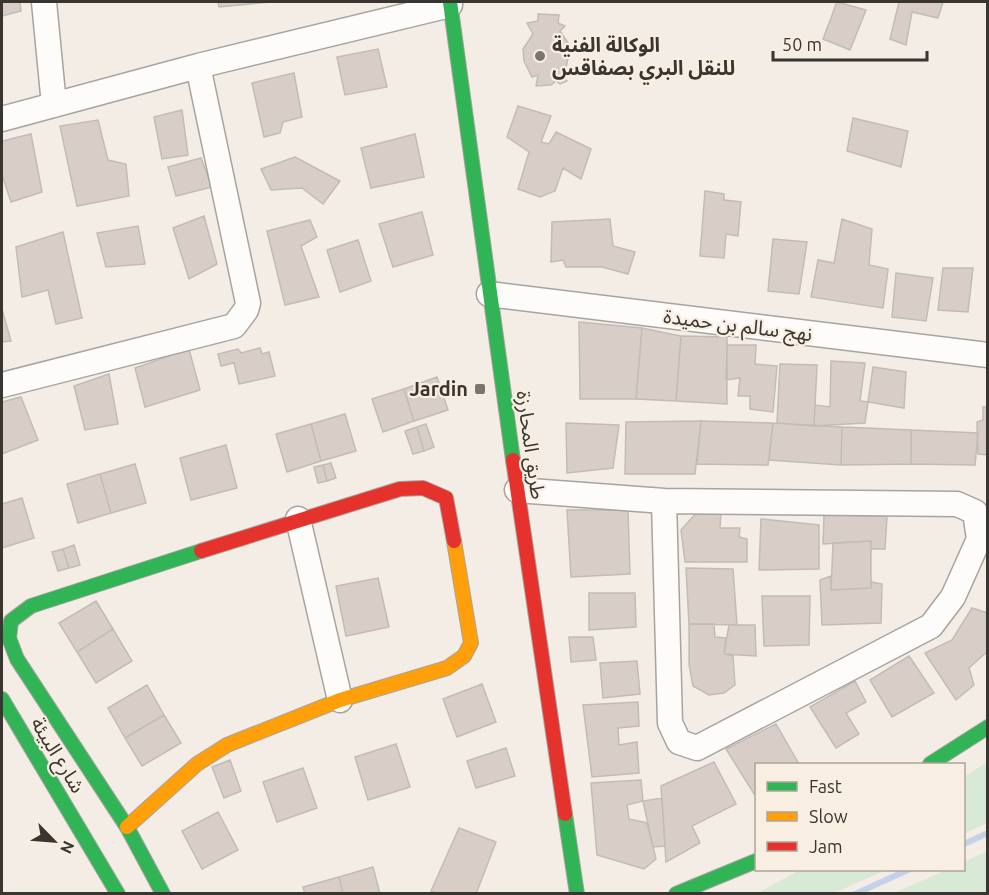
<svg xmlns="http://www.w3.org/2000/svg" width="989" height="895" viewBox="0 0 989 895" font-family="Ubuntu,'Noto Sans Arabic',sans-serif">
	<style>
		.green { fill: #d8e9d6 }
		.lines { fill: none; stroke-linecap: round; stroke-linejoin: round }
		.stream { stroke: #c4d2e9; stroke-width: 6 }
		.building { fill: #d9cec7; stroke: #c0bcb7; stroke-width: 1.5 }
		.street-casing { stroke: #a8a39e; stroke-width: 27 }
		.fast-casing { stroke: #a8a39e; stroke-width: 16 }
		.slow-casing { stroke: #a8a39e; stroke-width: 16 }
		.jam-casing { stroke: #a8a39e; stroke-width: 16 }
		.street { stroke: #fdfcfb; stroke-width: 24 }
		.fast { stroke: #30b455; stroke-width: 14 }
		.slow { stroke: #ff9f0a; stroke-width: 14 }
		.jam { stroke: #e5322d; stroke-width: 14 }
		.poi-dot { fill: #7a7570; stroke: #f8eee1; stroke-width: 2 }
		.labels { text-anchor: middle; stroke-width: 4.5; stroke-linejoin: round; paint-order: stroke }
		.poi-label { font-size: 20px; font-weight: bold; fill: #393530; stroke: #f8eee1; text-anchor: start }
		.street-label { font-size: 20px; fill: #393530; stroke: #f8eee1 }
	</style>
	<rect width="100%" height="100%" fill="#f3ede6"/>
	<path class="green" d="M987,762V823L964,834V777Z
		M987,851V893H894L946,870H964V862Z
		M800,870H886L834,893H758Z"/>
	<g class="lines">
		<path class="stream" d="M964,844L988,833
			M855,894L908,870"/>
	</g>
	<path class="building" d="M2,2H20L21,11L2,16Z
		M218,2H270L219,7Z
		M837,2L866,10L850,50L823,39Z
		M899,2H943L938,18L912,12L906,45L890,39Z
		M538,14L559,15L558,23L565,26L560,31L568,43L569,55L566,67L561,75L567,81L560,84L556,81L551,85L536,86L538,75L532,77L524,61L523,49L533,34L527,23L538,21Z
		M378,49L387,87L345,95L337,57Z
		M294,73L302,117L283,122L280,133L264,137L252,83Z
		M518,106L551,116L541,142L549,144L556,132L591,149L581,179L563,168L555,191L540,197L518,189L529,152L507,137Z
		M182,110L188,155L162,159L154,117Z
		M853,118L908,131L901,167L847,151Z
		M98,120L108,160L126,164L129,196L77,206L60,126Z
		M31,134L42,192L11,202L2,175V141Z
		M415,134L424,177L371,188L361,148Z
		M295,157L340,181L323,204L302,188L271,190L261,169Z
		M201,158L212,187L176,196L168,167Z
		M705,191L724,194V200L741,202L738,236L726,234L724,258L700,256Z
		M422,212L433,255L393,267L379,224Z
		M204,216L217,264L189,279L173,228Z
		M610,219L613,246L635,252L628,274L602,267H566L563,260L551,262L552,222Z
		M842,219L872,229L869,265L888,269L883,308L811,297L818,260L834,263Z
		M310,220L317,237L301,246L319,297L285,305L267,231Z
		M138,226L145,264L106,267L97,233Z
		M63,232L82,318L56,324L48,290L22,297L16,247Z
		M773,239L807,242L799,294L768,291Z
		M358,240L371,281L340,292L327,250Z
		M943,268H973L968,312L938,310Z
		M896,273L933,278L926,321L892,317Z
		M2,309L11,341L2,342Z
		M579,322L642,328L636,399H580Z
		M642,328L681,336L676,401L636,399Z
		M681,336L727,337V404L676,401Z
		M727,345H756L755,364L777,366L773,412L750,409V396H738L740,378L726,380Z
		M260,348L262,354L269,352L275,376L239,384L234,363L221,366L218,354L238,349L241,353Z
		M189,349L200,390L145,407L135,368Z
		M831,361L865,363L860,401L868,402L865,423L814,426L815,405L830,407Z
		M780,364L817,365L814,426L777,423Z
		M873,367L906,372L904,408L868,402Z
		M109,374L118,424L85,430L74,386Z
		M437,377L448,410L414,421L404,389Z
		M404,389L414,421L383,432L372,399Z
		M21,397L38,440L2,454V402Z
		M983,407H988V455L978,454L977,422L983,420Z
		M345,414L356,451L321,461L311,424Z
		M701,421L773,423L768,465L697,464Z
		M701,421L695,474H625L626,422Z
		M566,423L619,425L613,468L567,473Z
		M773,423L842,427L841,465L769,460Z
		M311,424L321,461L287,472L276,434Z
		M426,424L434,447L424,451L417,427Z
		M417,427L424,451L413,454L405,431Z
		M842,427L911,430V464L841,465Z
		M911,430L978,433L975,465L911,464Z
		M226,445L237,488L191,500L180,458Z
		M331,463L336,478L327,481L323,465Z
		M135,464L146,503L111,513L100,474Z
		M323,465L327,481L318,483L314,467Z
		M100,474L111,513L78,523L67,484Z
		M22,498L34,538L2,548V504Z
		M567,510H628L630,574L571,577Z
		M699,510L721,512L720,528H740L739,537L747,539V562H685L681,530Z
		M824,515L887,516L885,549H871V541L823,544Z
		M761,519L819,525V569L759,570Z
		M871,541V588L831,590L833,543Z
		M74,545L80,565L69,568L63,549Z
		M63,549L69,568L58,571L52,552Z
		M686,568L733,569L737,625L689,624Z
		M831,576V590L871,588V582L882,584L881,623L822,625L820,580Z
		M378,578L389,627L346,636L336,586Z
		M589,593H635L636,627L589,630Z
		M762,596H810L809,645L764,646Z
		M96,601L113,629L77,652L59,623Z
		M972,608L988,613V651L969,668L974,685L956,700L925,653L952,640Z
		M689,624H714L715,637L726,638L724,654L733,656L735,685L724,693L709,695L693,686L689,664Z
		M729,625H755L756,656L724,654Z
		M113,629L132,661L96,683L77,652Z
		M569,637H593L596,660L571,662Z
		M909,656L934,693L892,717L870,680Z
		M637,661L640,694L603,698L600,663Z
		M855,681L866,702L846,713L859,734L836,748L810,707Z
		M482,684L496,722L457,737L443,699Z
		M147,685L164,715L125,738L108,708Z
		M638,702L639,726L618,728L619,745L637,742L639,773L592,777L583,705Z
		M164,715L181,743L142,766L125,738Z
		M776,724L799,764H756V797L726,749Z
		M396,744L410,787L368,800L355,757Z
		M506,748L515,776L476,788L467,761Z
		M230,760L241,791L224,798L212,767Z
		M714,762L736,804L692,826L700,843L666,862L661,786Z
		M303,768L317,808L277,822L263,782Z
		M641,780L643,801L627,805L629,819L647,823L656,859L644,869L597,855L591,783Z
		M662,798L665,846L653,847L643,801Z
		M218,812L238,850L202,869L182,831Z
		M459,828L496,842L476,894H439L431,891Z
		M373,867L380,894H343L339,877Z
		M339,877L343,894H305L303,887Z"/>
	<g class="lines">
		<g class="street-casing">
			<path id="street" d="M44,2L54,105
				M2,119L198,66L450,5
				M489,294L988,355
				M2,385L234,326L246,310L248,303L198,66
				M517,490L664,501L957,504L975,512L979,539L953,597L931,626L697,748L679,742L670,723L664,501
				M298,519L340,700"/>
		</g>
		<g class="fast-casing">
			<path id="fast" d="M450,2L513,460
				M2,699L118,894
				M930,764L988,727
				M565,814L577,894
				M163,894L127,827L17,659L9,638L11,621L31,606L201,551
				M676,894L756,861"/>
		</g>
		<g class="slow-casing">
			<path id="slow" d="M127,827L197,764L227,745L340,700L447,668L464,656L471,643L454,541"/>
		</g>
		<g class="jam-casing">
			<path id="jam" d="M513,460L565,814
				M201,551L400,489L423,488L446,498L454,541"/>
		</g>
		<use href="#street" class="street"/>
		<use href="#fast" class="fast"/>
		<use href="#slow" class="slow"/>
		<use href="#jam" class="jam"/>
	</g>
	<g class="poi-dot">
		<circle cx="540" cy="56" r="6"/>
		<rect x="474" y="383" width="12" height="12" rx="3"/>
	</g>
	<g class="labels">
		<g class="poi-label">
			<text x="552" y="52">الوكالة الفنية<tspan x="552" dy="23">للنقل البري بصفاقس</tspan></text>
			<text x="468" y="396" text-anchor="end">Jardin</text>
		</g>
		<g class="street-label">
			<text transform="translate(738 325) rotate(7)" y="7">نهج سالم بن حميدة</text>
			<text transform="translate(531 445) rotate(82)" y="7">طريق المحارزة</text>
			<text transform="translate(58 755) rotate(59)" y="7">شارع البيئة</text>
		</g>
	</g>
	<rect width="989" height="895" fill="none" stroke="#393530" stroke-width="6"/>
	<rect x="755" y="763" width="210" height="108" fill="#f8eee1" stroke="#aca49a" stroke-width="1.5"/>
	<rect x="767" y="782" width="30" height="9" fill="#30b455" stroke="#aca49a" stroke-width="1.5"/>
	<text x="809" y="793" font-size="18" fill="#393530">Fast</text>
	<rect x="767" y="812" width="30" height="9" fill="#ff9f0a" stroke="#aca49a" stroke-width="1.5"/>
	<text x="809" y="823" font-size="18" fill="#393530">Slow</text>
	<rect x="767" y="842" width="30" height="9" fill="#e5322d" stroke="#aca49a" stroke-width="1.5"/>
	<text x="809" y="853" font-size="18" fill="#393530">Jam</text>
	<g transform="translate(54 841) rotate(115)" stroke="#f8eee1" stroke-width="4.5" paint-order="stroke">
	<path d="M0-4.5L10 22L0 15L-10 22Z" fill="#393530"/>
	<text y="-9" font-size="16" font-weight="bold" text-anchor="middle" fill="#393530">N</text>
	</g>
	<path d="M773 51v9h154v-9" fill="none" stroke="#393530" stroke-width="3"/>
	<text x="782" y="51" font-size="18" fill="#393530" stroke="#f8eee1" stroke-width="4.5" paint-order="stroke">50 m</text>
</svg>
